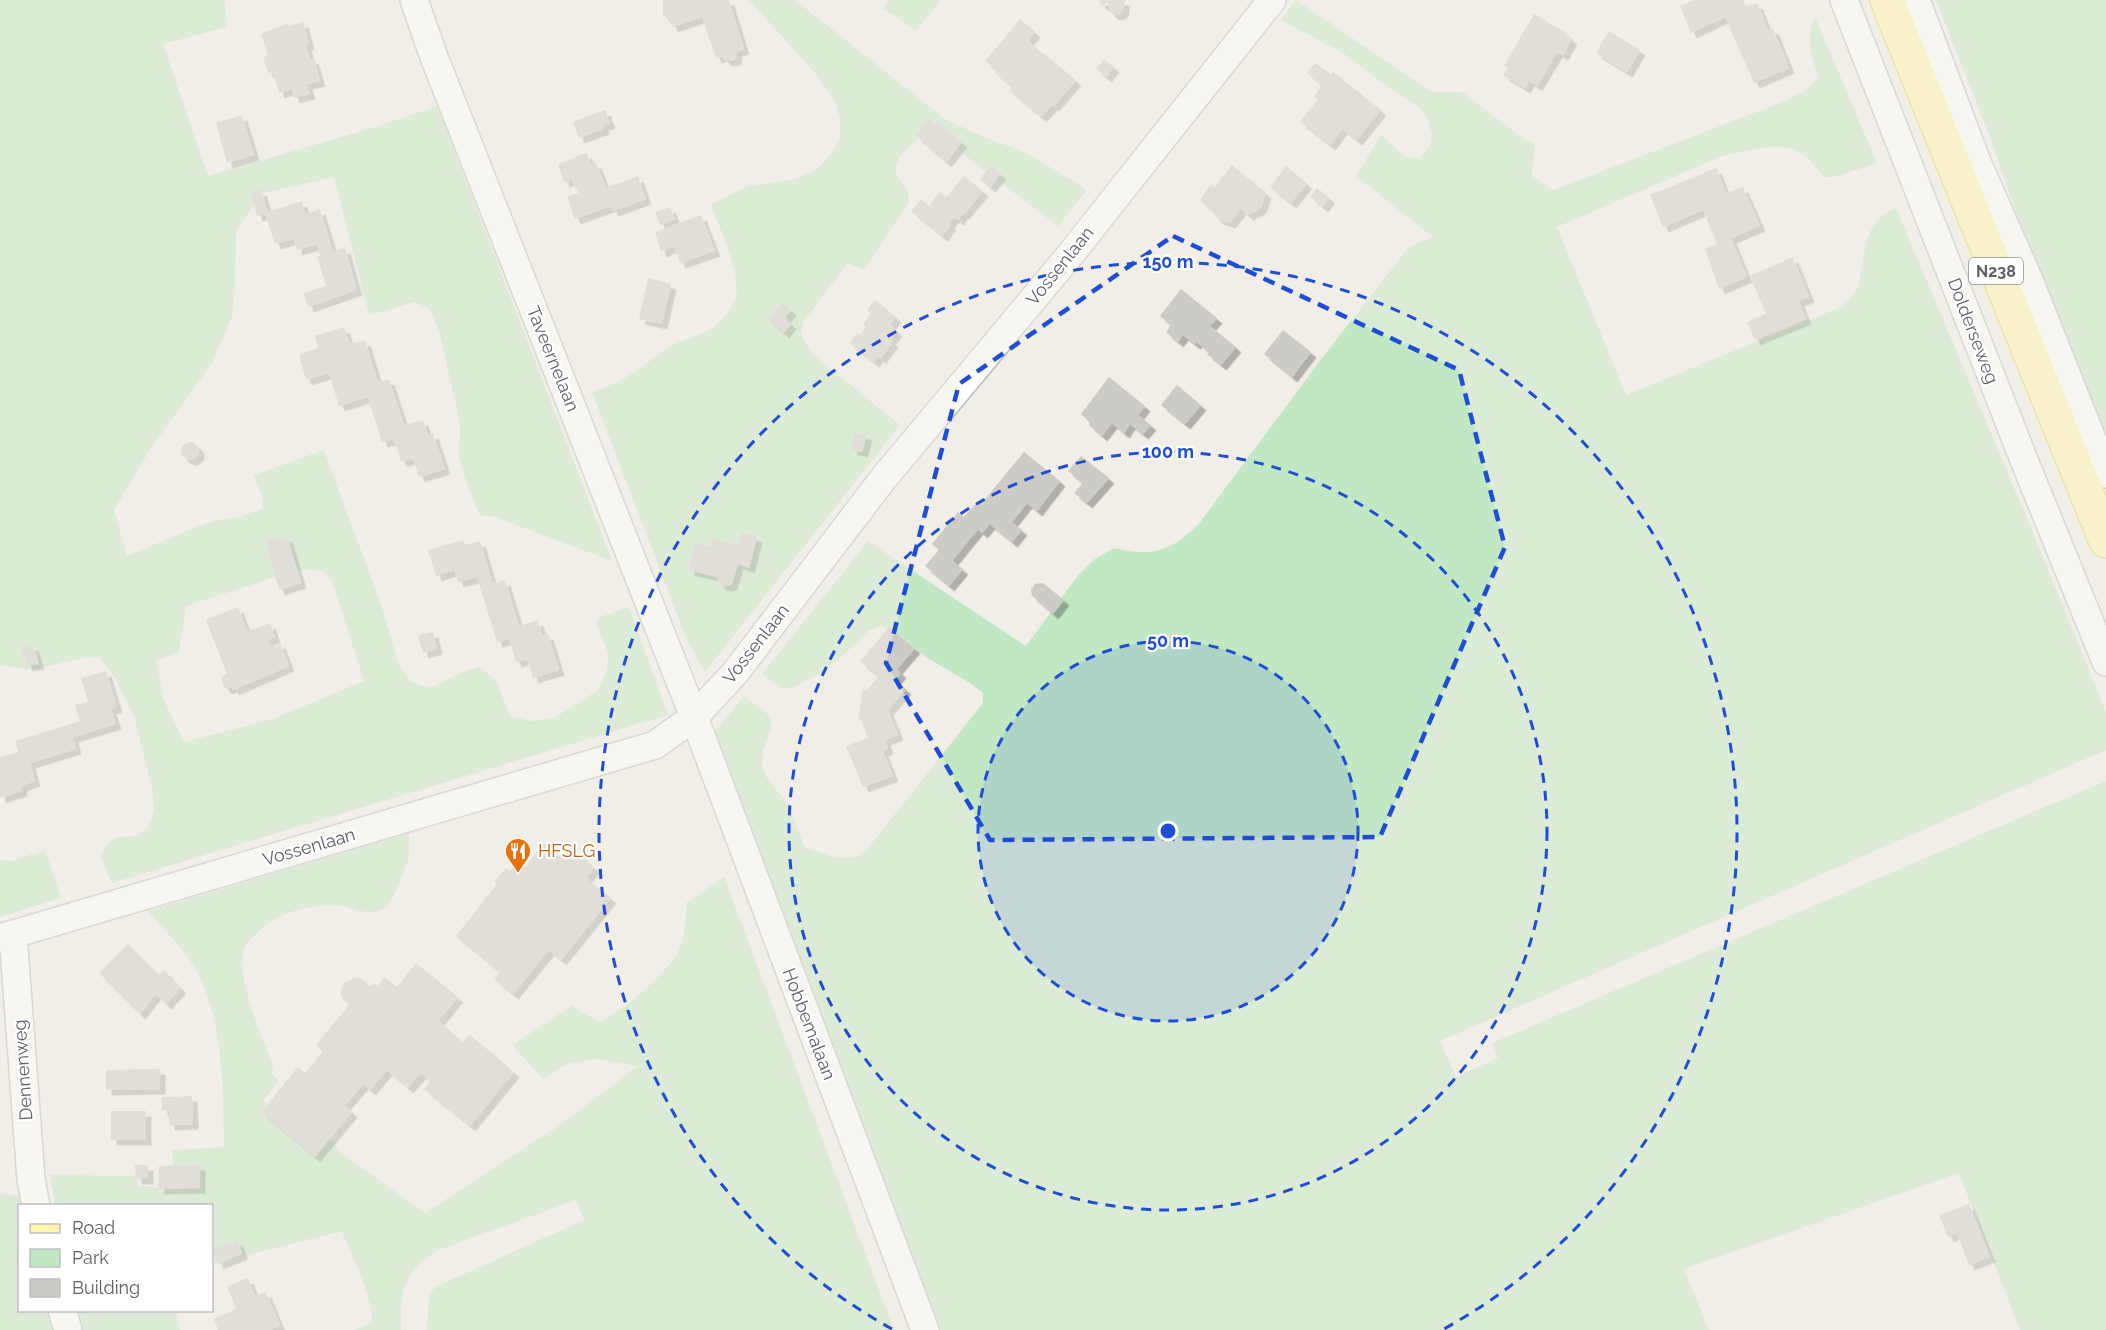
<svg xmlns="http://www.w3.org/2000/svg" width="2106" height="1330" viewBox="0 0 2106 1330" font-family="Raleway,sans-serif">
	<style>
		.green { fill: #c2e7c3; fill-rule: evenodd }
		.building { fill: #cdcbc5; filter: url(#shadow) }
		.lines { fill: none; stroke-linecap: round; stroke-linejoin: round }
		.minor-casing { stroke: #b8bbbf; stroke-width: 30 }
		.primary-casing { stroke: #f3cf5b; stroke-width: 36 }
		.minor { stroke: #fff; stroke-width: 27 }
		.primary { stroke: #fff5ab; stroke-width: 33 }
		.marked { fill: none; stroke: #1d4ed8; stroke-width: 4.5; stroke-dasharray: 12 8; stroke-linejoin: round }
		.ring { fill: none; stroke: #1d4ed8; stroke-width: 3; stroke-dasharray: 10 8 }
		.labels { text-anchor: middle; stroke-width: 4.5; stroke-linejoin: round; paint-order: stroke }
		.shield { fill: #fff; stroke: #8e9094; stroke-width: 1.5 }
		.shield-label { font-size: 16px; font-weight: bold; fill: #5d6166 }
		.street-label { font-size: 18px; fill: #5d6166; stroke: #fff }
		.food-label { font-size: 18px; fill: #c56008; stroke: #fff; text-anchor: start }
		.centre { fill: #1d4ed8; stroke: #fff; stroke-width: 3 }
		.ring-label { font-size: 18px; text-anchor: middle; font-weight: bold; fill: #1d4ed8; stroke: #fff; stroke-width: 4.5; stroke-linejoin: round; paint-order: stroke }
	</style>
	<defs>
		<filter id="shadow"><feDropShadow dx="5.5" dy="5.5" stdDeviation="0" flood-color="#0004"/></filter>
	</defs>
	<rect width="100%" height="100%" fill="#f0eee6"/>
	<path class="green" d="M0,0H225L227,27L163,44L208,176L379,126L437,106L612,561L495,517L480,515L467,485L459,456L460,423L440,335L430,309L415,302L369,315L334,177L264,193L236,230L235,287L232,317L212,363L151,448L114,510L127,556L197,527L214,521L239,517L262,509L263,499L254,475L324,450L383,610L399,665L411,682L430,688L460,673L479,667L496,680L510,716L531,721L554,718L598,690L606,672L609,655L597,625V618L629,607L668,715L112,883L101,857L107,844L118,837L136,836L148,827L154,811L153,792L134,716L114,676L99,657L84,658L29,670L0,665ZM310,569L324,572L332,581L364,681L273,719L184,742L164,700L156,660L179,653L186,606L284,574Z
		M749,0H795L945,119L983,137L1017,149L1037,159L1087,190L1058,226L938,135L929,131C920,137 890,160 896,173C902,186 909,185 909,202L864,270L848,263L803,322L801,334L811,353L900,425L705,672L686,638L592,392L618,382L636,371L670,346L712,329L728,313L737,297L735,272L726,243L711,205L748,186L796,179L817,169L832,153L840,138V118L836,103L814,72Z
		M888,0H941L916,31L883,8Z
		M1296,0L1432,92H1462L1524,139L1535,144L1532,176L1553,190L1785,101L1806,90L1819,77C1811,55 1805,39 1815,17L1877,163L1834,177H1824C1816,169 1811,159 1801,153C1781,140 1744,151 1722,156L1557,227L1626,395L1841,307C1847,302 1853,297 1857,289C1860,284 1860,277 1861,271C1867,242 1866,221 1896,208L2029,523L2106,712V750L1440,1041L1456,1077L1498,1058L1492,1043L2106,781V1330H2020L1959,1173L1684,1269L1709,1330H936L714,733L744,696L769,715L772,725L763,751L762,766L768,780L788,804L805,848L834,857L846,858L857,857L869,847L983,703V693L970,683L926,657L895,631L881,626L868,631L853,646L824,671L792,688H780L762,674L868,541L1026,646L1079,574L1095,559L1114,548C1151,557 1170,552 1198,525L1322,358L1409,247L1433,237L1356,176L1381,135L1406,157L1419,158L1430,146L1432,135L1428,119L1419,107L1392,90L1343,53L1280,20Z
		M1936,0H2106V437L2014,207L1992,142Z
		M409,833C409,840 410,849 409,856C406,867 395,898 386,906C370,920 351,905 334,905C310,905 284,911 265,926C258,932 247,941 244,950C235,978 264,1041 274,1068L271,1073L279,1080L263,1101L292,1124L306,1108L340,1152L425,1213L557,1127L638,1066L597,1059L567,1064L543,1079L512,1045L573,1005L579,1011L600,1022C622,1012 674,968 681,945C686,932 686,917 686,903L724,877L894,1330H427L429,1296L435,1287L584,1220L576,1200L436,1251C402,1276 401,1288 401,1330H355L372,1322C372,1294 352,1258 342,1231L212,1264V1206L55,1205L50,1175L138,1176L137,1186L157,1188L158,1177L174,1176L172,1150L224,1147C223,1090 224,1015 193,965C181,946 163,929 148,911Z
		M45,850L61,898L0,917V860L12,861Z
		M0,1194L23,1196L25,1205L20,1206V1310L47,1311L53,1330H0Z
		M75,1311H175L180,1330H80Z"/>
	<path class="building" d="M663,0H729L744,49L737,51L736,59L732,61L725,60L722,56L716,58L702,17L672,27L671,23L663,14Z
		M1100,0H1126L1124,3V9L1120,14L1114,15L1109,11V4L1106,2L1103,6L1099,2Z
		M1695,0H1743L1746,7L1757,3L1768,30L1773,28L1789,68L1754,83L1725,17L1691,33L1680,6Z
		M1534,14L1568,34L1567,36L1572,39L1563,55L1557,52L1537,86L1529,81L1525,88L1503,75L1508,68L1504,66Z
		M1020,19L1035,32L1028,41L1076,80L1054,106L1052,105L1041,117L1009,90L1012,87L995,73L997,71L985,61Z
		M303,22L309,44L306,45L310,59L313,58L320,81L307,84L310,94L294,98L292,89L279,93L273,71L268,73L263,57L268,55L261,34L288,23L289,26Z
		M1609,31L1640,50L1627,72L1596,53Z
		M1104,59L1114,67L1106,77L1096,69Z
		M1315,63L1331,74L1333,72L1381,110L1357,140L1342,129L1330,145L1300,122L1318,99L1314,96L1322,85L1307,73Z
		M605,110L610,123L603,125L604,129L579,138L573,122Z
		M242,115L254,155L227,163L216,123Z
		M929,119L936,125L937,122L962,142L946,162L916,136Z
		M586,153L591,164L596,163L606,188L638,176L646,199L613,211L611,206L575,219L567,197L578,193L572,179L564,182L558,164Z
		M1232,165L1266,193L1261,208L1248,215L1241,209L1230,223L1218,219L1213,213L1215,212L1200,200L1211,184L1215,187Z
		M990,166L1001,174L990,187L980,179Z
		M1286,166L1307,183L1291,203L1270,187Z
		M1716,168L1726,193L1743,187L1760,226L1731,238L1747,277L1719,289L1705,249L1717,244L1703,210L1663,227L1650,195Z
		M964,176L983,191L964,214L963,213L958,220L954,217L949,224L951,225L942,236L911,211L921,199L929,206L940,192L946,197Z
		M1317,188L1330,198L1323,207L1310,197Z
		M261,190L268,212L302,201L305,214L320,209L333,252L345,248L357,290L308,307L304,293L326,286L317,256H320L317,244L297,250L294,239L275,244L265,214L257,216L251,193Z
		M670,207L675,219L660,225L655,212Z
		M701,215L715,251L680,263L674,246L661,252L655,232Z
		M1793,257L1809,297L1799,301L1806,319L1755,340L1747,322L1766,314L1750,276Z
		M648,278L671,284L662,324L639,319Z
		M1181,289L1217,318L1210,326L1236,347L1221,365L1207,354L1209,352L1197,342L1195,344L1183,335L1178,342L1166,332L1171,325L1160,316Z
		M875,300L896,317L890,325L897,331L890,340L893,342L881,358L878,356L874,362L849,343L857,333L860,335L866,327L863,324L871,313L867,310Z
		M782,303L791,310L785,318L791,324L784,333L768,320Z
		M344,327L350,344L365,340L378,382L389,379L404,425L423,420L428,435L433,433L445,469L419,477L413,458L401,462L394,439L382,442L368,397L339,406L329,373L306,380L299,355L318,348L315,336Z
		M1283,330L1311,352L1292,377L1264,354Z
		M1109,377L1145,406L1138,415L1151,425L1143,434L1130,424L1124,433L1112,423L1102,436L1089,425L1090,422L1081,414Z
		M1177,385L1201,405L1185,424L1161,405Z
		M855,432L867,435L862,452L851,449Z
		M181 451a9 9 0 1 1 18 0a9 9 0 1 1-18 0Z
		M1024,452L1060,481L1037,511L1027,503L1012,522L1022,530L1012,542L990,524L982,533L978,529L952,561L963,569L949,586L925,566L939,550L932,544L958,512L964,517L979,500L982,503Z
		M1081,456L1109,478L1087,503L1074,493L1083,483L1068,471Z
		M742,533L757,537L749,568L738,564L732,584L727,586L720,585L717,577L688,570L695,543L710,547L712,538L738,545Z
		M287,536L301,583L279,590L266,542Z
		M463,540L465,545L480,541L493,584L505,580L519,626L538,620L542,635L548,634L559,670L533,678L527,659L516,662L509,639L497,642L477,577L458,582L454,570L436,576L428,550Z
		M1043,583L1064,600L1053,614L1032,596L1031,589L1035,584Z
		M238,607L247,632L270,623L275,637L268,640L271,647L280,643L289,666L233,690L232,687L228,689L224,687L221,679L223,675L227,674L206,620Z
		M889,627L915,648L897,669L901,673L895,680L906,689L888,710L898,735L885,740L888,749L883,751L893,776L863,787L846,746L868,738L861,720L858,721L863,688L866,691L878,677L860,662Z
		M433,632L437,649L423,653L418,635Z
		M33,645L39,664L27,666L22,649Z
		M106,671L117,707L111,709L116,724L73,737L76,749L30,763L35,781L21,786L22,791L0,798V757L18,752L15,741L80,721L75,705L88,702L81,678Z
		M543,843L565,860L573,849L578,853L595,868L586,878L611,898L561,960L549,950L513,994L494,979L500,972L456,936L497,884L494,882L506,868L510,871L518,861L526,867Z
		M128,944L159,975L164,970L181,988L166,1004L156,994L140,1014L99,973Z
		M416,963L458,997L438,1021L463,1042L469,1034L514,1072L470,1126L424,1089L431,1081L421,1073L408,1088L387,1070L370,1090L363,1084L345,1105L352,1112L315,1157L261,1112L298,1067L305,1073L323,1051L316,1045L349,1005L343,999L340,993L345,982L355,978H360L370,986L374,983L377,986L385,977L397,987Z
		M160,1069V1089L106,1090V1070Z
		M192,1096L193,1124L169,1125V1110H162V1097Z
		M111,1111H146V1140H111Z
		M135,1165H148V1179H136Z
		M200,1165V1188L159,1189V1166Z
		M1969,1204L1990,1257L1969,1265L1957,1233L1948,1237L1939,1215Z
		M237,1240L243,1254L218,1264L213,1250Z
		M248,1278L255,1296L266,1292L280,1326L270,1330H218L214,1319L236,1309L227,1286Z"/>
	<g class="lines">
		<g class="minor-casing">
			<path id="minor" d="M414,0L434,57L694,717L925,1330
				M1844,0L2024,460L2106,662
				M1916,0L1977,162L2029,280L2106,474
				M13,934L31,1179L36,1206
				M0,938L655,745L694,717L735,673L883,479L1070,255L1272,0
				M62,1310L68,1330"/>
		</g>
		<g class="primary-casing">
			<path id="primary" d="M1887,0L2106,541"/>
		</g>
		<use href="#minor" class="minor"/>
		<use href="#primary" class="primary"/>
	</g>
	<path d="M0 0H2106V1330H0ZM1173,236L1459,370L1505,547L1380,837L990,840L886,663L959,384Z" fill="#f0eee6" fill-opacity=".55" fill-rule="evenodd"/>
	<path class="marked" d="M1173,236L1459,370L1505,547L1380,837L990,840L886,663L959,384Z"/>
	<circle cx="1168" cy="831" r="190" fill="#1d4ed8" fill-opacity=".12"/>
	<g class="ring">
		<circle cx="1168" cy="831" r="190"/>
		<circle cx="1168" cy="831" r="379"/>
		<path d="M892 1329A569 569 0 1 1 1444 1329"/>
	</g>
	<defs>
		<g id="restaurant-pin" transform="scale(1.35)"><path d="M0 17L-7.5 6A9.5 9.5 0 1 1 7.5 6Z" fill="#e8710a" stroke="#fff"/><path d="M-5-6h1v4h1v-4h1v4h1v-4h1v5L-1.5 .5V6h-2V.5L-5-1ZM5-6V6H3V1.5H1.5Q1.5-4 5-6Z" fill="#fff"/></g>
	</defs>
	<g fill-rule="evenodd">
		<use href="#restaurant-pin" x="518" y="851"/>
	</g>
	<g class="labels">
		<rect class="shield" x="1969" y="258" width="54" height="26" rx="4.5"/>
		<g class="shield-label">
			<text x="1996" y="277">N238</text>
		</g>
		<g class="street-label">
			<text transform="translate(1060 266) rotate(-51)" y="6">Vossenlaan</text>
			<text transform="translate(1973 331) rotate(69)" y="6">Dolderseweg</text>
			<text transform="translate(553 359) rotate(68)" y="6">Taveernelaan</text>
			<text transform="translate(756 644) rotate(-52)" y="6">Vossenlaan</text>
			<text transform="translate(309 847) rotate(-16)" y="6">Vossenlaan</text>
			<text transform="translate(809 1024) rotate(69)" y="6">Hobbemalaan</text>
			<text transform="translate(23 1070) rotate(-94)" y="6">Dennenweg</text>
		</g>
		<g class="food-label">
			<text x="538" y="857">HFSLG</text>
		</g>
	</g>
	<circle cx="1168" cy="831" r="9" class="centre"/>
	<g class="ring-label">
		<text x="1168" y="268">150 m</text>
		<text x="1168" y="458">100 m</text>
		<text x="1168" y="647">50 m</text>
	</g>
	<rect x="18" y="1204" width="195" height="108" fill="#ffffff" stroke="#bec0c2" stroke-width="1.5"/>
	<rect x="30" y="1224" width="30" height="9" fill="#fff5ab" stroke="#bec0c2" stroke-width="1.5"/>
	<text x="72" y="1234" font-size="18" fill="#5d6166">Road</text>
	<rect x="30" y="1249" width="30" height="18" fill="#c2e7c3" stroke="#bec0c2" stroke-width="1.5"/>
	<text x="72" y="1264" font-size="18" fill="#5d6166">Park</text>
	<rect x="30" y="1279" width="30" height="18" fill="#cdcbc5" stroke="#bec0c2" stroke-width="1.5"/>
	<text x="72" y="1294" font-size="18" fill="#5d6166">Building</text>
</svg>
